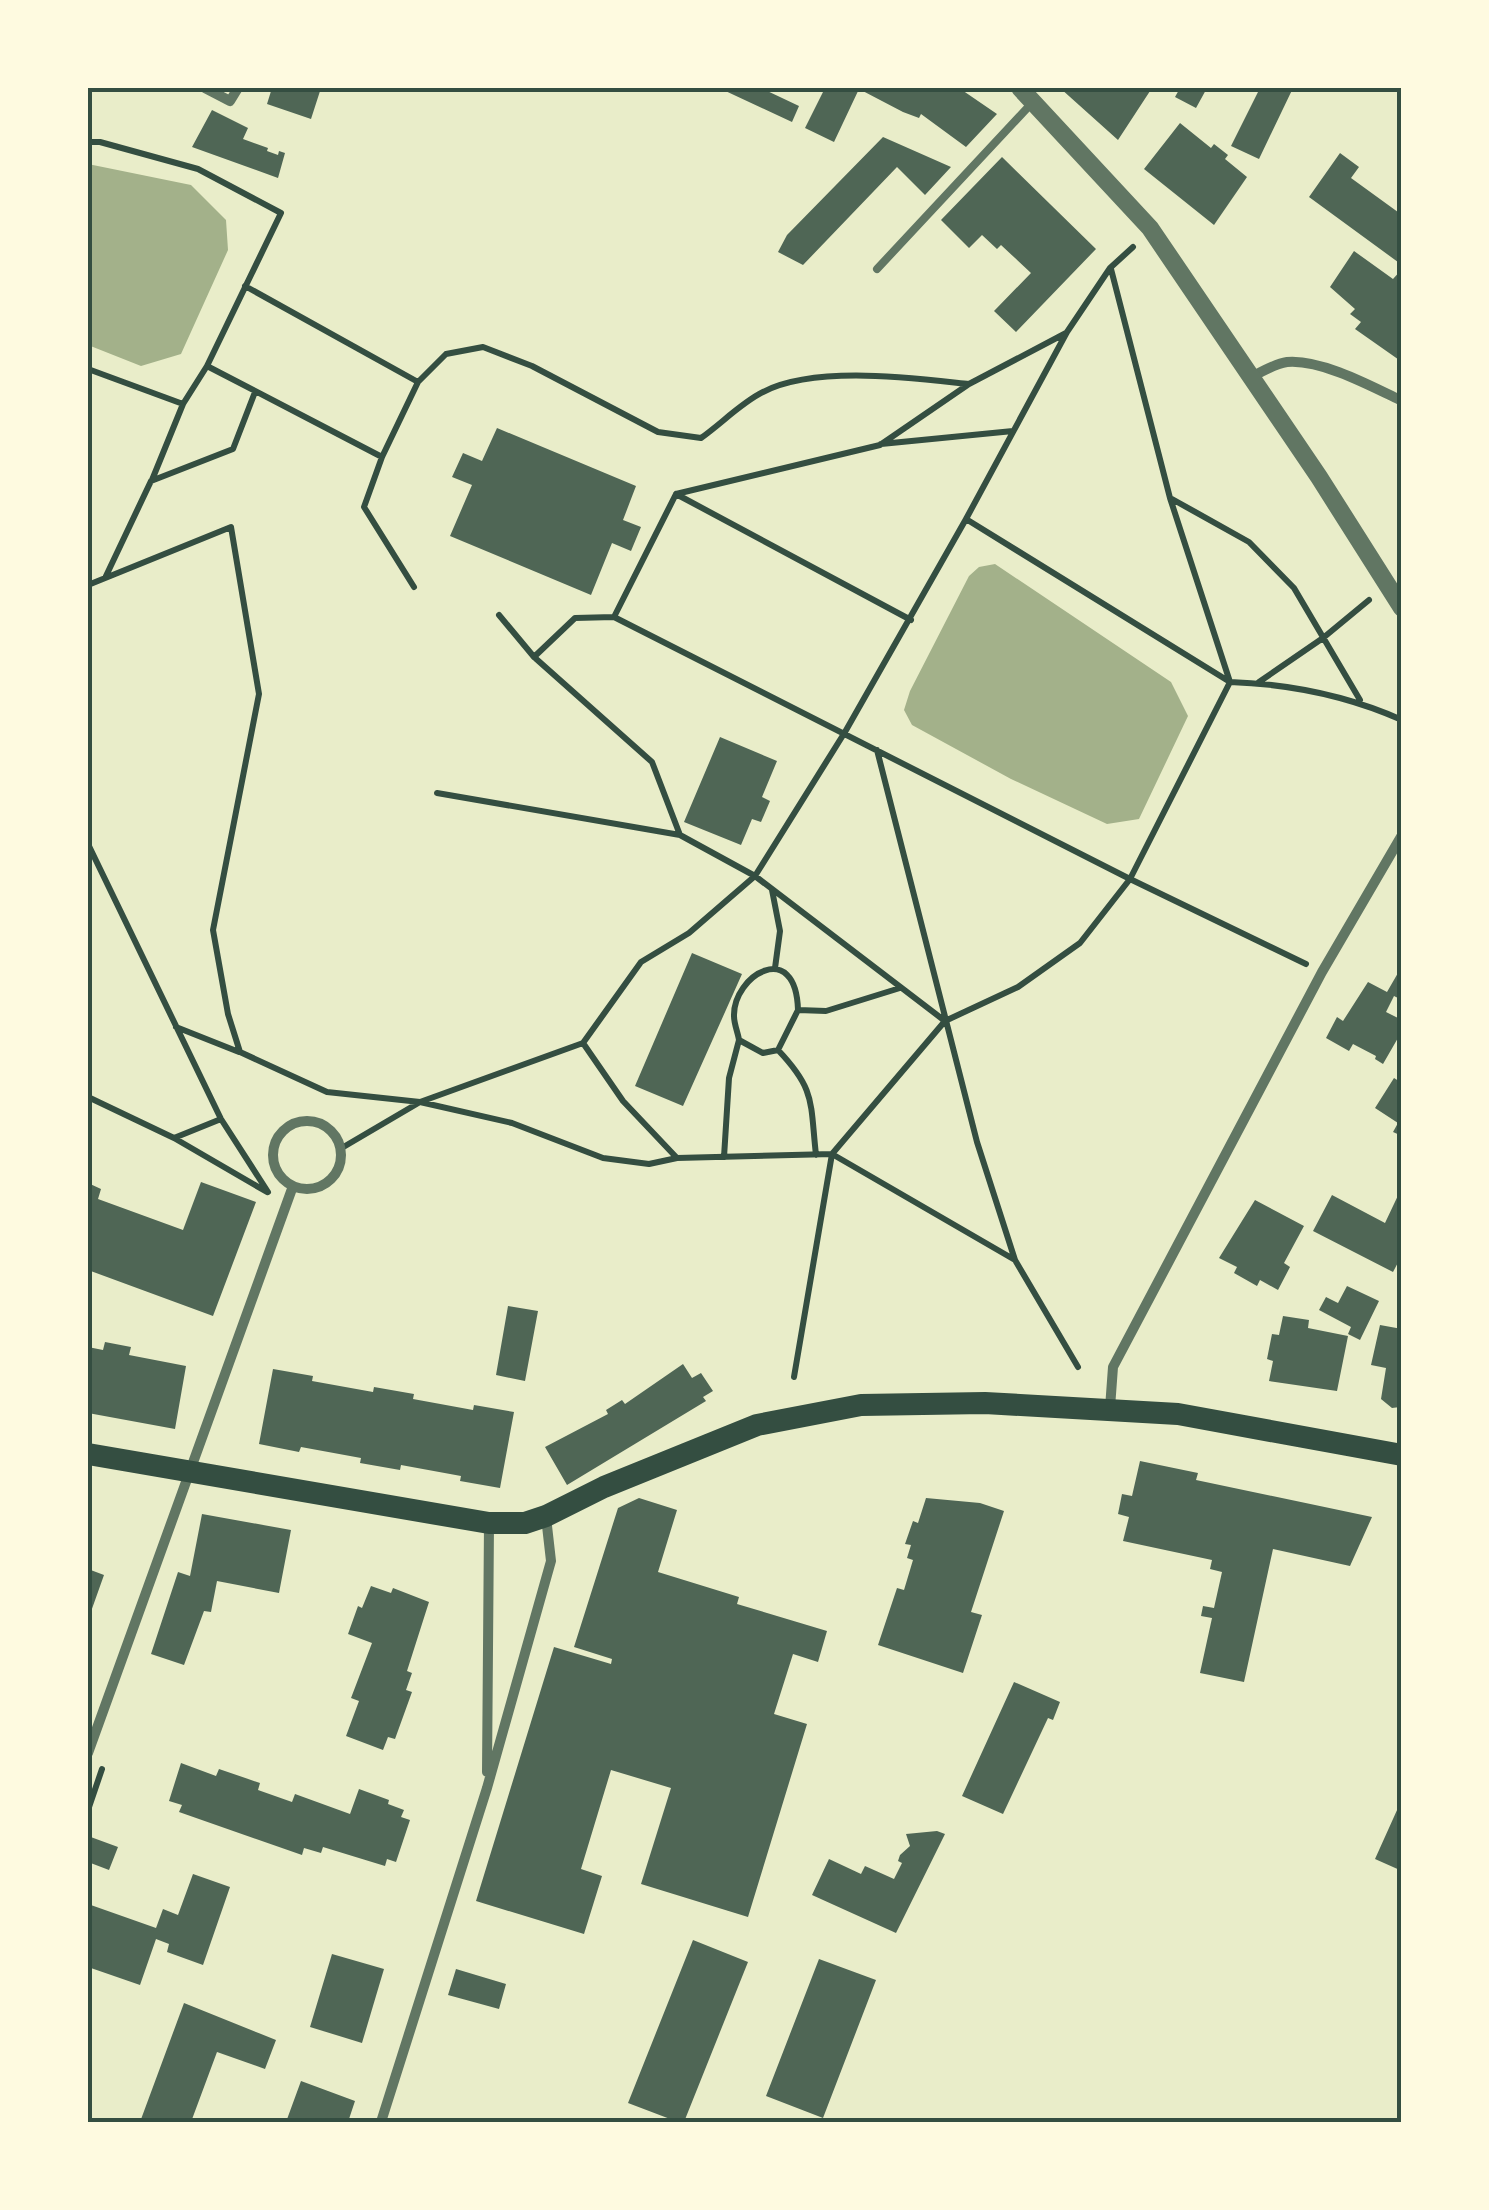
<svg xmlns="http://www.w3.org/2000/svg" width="1489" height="2210" viewBox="0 0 1489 2210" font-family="'Alegreya Sans',sans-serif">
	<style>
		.water { fill: #a3b18a }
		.building { fill: #4f6655 }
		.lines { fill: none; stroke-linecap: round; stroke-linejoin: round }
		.path { stroke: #344e41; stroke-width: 6 }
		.service { stroke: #617663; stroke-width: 8 }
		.minor { stroke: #617663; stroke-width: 10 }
		.tertiary { stroke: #617663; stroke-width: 18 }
		.primary { stroke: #344e41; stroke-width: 22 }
		.neatline { fill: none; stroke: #344e41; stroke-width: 4 }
	</style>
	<rect width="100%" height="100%" fill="#e9edc9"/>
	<path class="water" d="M88,164L191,185L226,220L228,250L181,354L141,366L88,345Z
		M995,564L1171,682L1188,716L1139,819L1107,824L1011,779L912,725L904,710L910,691L969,576L979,567Z"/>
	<path class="building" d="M272,88H321L311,119L267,104Z
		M719,88H761L799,106L792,122Z
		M825,88H959L997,114L966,147L921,114L919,118L903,112L859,89L834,142L805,128Z
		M1060,88H1152L1118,140Z
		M1180,88H1207L1196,108L1175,97Z
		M1260,88H1293L1259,159L1231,146Z
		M212,110L248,128L243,139L268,148L267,151L278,155L279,151L285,153L278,178L192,147Z
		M1180,123L1211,148L1214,144L1228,155L1225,159L1247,177L1214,225L1144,169Z
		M883,137L951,167L925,195L897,167L803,265L778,252L787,235Z
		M1340,153L1359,167L1351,178L1402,215V265L1309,197Z
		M1002,157L1096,249L1016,332L994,311L1031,273L1001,245L997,249L982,235L969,248L941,220Z
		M1354,251L1393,279L1402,269V362L1355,329L1361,322L1350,314L1355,309L1330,287Z
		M497,428L636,486L623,520L641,527L631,551L612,543L591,595L450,536L472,485L452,477L463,453L482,461Z
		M720,737L777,761L762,797L770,801L761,822L752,819L741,845L684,822Z
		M692,953L742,974L683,1106L635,1086Z
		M1402,966V996L1400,999L1394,996L1386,1012L1402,1020V1031L1383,1064L1375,1059L1376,1056L1353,1044L1349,1051L1326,1038L1337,1017L1343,1021L1368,982L1387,992Z
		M1394,1078L1402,1083V1136L1393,1132L1398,1123L1375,1108Z
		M201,1182L256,1202L213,1316L88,1270V1183L101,1189L98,1199L183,1230Z
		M1402,1187V1255L1393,1272L1313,1231L1332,1195L1385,1223Z
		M1255,1200L1304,1226L1284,1263L1290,1267L1278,1290L1260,1280L1257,1286L1234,1273L1237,1267L1219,1258Z
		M1347,1286L1379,1301L1360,1340L1348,1334L1351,1327L1319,1310L1326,1297L1338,1303Z
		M508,1306L538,1311L525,1381L496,1375Z
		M1283,1316L1309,1320L1308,1328L1348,1336L1337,1391L1269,1381L1273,1361L1267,1359L1272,1334L1279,1335Z
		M1380,1325L1402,1329L1400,1407L1392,1408L1381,1399L1386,1368L1371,1365Z
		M105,1342L131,1347L129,1355L186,1366L175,1429L88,1413V1347L103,1350Z
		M683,1364L692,1378L701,1373L713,1391L703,1397L706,1401L567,1485L545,1447L608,1414L606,1410L622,1400L625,1404Z
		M273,1369L313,1376L312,1381L373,1392L374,1387L414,1394L413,1399L473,1410L474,1405L514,1412L500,1488L460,1481L461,1476L401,1465L400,1470L360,1463L361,1458L301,1447L299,1452L259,1444Z
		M1140,1461L1198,1473L1196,1480L1372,1517L1350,1566L1273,1549L1244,1682L1200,1673L1212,1618L1201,1616L1203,1606L1214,1608L1222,1572L1210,1569L1212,1560L1123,1541L1129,1517L1118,1514L1122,1494L1132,1496Z
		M639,1498L677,1510L658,1572L739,1597L737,1604L827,1631L818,1662L793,1654L774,1714L807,1724L748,1917L641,1884L671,1788L611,1770L581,1869L602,1876L584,1934L476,1901L554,1647L611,1664L612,1659L574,1647L618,1508Z
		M926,1498L980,1503L1004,1511L971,1612L982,1615L963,1673L878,1645L897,1588L904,1590L913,1560L907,1558L911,1545L905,1544L913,1521L918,1523Z
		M202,1514L291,1530L279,1593L217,1581L211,1612L204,1611L184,1665L151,1654L178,1572L190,1576Z
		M88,1569L104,1575L88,1620Z
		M371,1586L391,1593L393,1588L429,1602L407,1671L412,1673L406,1690L412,1692L395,1739L388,1737L383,1750L346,1736L359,1701L351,1698L372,1643L348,1634L358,1606L362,1608Z
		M1014,1682L1060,1702L1053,1720L1048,1718L1003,1814L962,1796Z
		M181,1763L216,1776L219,1769L260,1783L258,1790L292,1802L295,1794L350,1814L359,1789L389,1800L388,1804L404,1810L401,1817L410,1820L396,1862L387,1859L385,1866L323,1847L321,1853L304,1848L302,1855L179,1812L182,1805L169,1801Z
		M1402,1799V1871L1375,1859Z
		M937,1831L945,1834L896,1933L812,1895L829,1859L861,1874L865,1866L894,1879L902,1863L898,1861L900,1855L910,1846L906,1834Z
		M88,1836L118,1847L109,1870L88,1862Z
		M193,1874L230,1887L203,1965L167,1952L169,1944L156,1939L140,1985L88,1967V1904L156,1928L163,1909L178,1915Z
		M693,1940L748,1962L684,2122H678L628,2103Z
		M332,1954L384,1969L362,2043L310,2027Z
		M819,1959L876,1980L823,2118L766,2096Z
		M456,1969L506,1984L499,2009L448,1995Z
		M184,2003L276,2040L265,2069L217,2052L191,2122H140Z
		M301,2081L355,2101L348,2122H286Z"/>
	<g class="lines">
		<path class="path" d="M88,142H100L198,169L281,213L207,366
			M1111,269L1170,498L1230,682C1289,684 1348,696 1402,720
			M245,286L418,382
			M88,369L183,404L207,366L382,457L364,507L414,587
			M881,444L1013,431
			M382,457L418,382L446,354L483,347L532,366L658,432L701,438C721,424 741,403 763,392C815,365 912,378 969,384
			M152,480L183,404
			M676,494L880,445L969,384L1066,333
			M1172,499L1249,542L1294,588L1360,700
			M106,576L151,481L233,449L255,392
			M88,585L231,527L259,694L213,930L228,1014L240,1052L327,1092L420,1102L512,1123L603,1158L649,1164L677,1158L832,1154L1015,1260
			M499,615L534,657L575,618L614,617L1130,879L1306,964
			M614,617L676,494L911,620
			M534,657L652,762L680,835L755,876L945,1021L832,1154L794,1377
			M1259,682L1323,638L1369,600
			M877,750L977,1142L1015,1260L1078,1367
			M437,793L680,835
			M88,844L221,1119L268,1192
			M772,890L780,931L775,968
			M798,1010L778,1050L763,1053L739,1040C738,1033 734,1024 734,1016C733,975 796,938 798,1010L826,1011L900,988
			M945,1021L1018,987L1080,943L1130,879L1230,682L966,519L1067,332L1110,268L1133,247
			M176,1027L239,1052
			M583,1043L623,1101L676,1157
			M778,1050C816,1090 810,1102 816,1155
			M88,1097L174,1138L267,1192
			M174,1138L221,1119
			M340,1149L420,1102L583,1043L641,962L689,933L755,876L845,732L966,519
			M724,1157L729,1078L739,1040
			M88,1810L102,1769"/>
		<path class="service" d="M877,269L1031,104"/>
		<path class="minor" d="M205,88L230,101L238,88
			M1250,378C1261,372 1274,364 1287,362C1321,359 1371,386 1402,401
			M273 1155a34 34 0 1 1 68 0a34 34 0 1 1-68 0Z
			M1110,1408L1113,1367L1322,972L1402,835
			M88,1753L293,1186
			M487,1772L489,1524
			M381,2122L487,1788L551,1561L546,1517"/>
		<path class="tertiary" d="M1020,88L1150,228L1319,477L1402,608"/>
		<path class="primary" d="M88,1454L489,1523H525L546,1516L604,1487L757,1425L861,1405L985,1403L1178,1414L1402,1455"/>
	</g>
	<rect width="1489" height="2210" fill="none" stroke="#fefae0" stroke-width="180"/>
	<rect x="90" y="90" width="1309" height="2030" class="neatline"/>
</svg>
